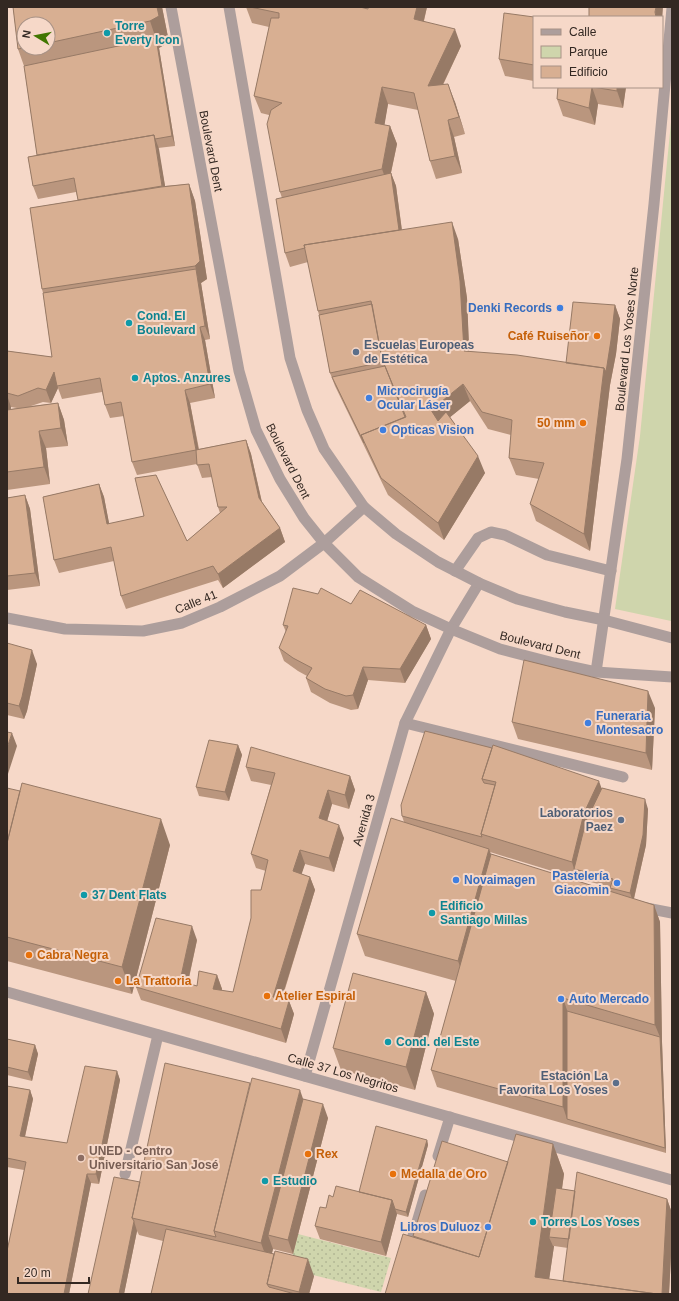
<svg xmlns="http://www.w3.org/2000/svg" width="679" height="1301" viewBox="0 0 679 1301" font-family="Helvetica,sans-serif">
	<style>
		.grass { fill: url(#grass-dots) }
		.park { fill: #cfd5ac }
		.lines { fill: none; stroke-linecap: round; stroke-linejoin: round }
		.service { stroke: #ad9e9c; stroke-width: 11 }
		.minor { stroke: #ad9e9c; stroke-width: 11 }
		.tertiary { stroke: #ad9e9c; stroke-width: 11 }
		.wall { fill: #ba967e; fill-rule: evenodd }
		.shaded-wall { fill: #977a66 }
		.building { fill: #d8af92; stroke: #977a66 }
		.culture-dot { fill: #0f9aa8; stroke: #f6d8c8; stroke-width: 1.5 }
		.shop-dot { fill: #3f7fe0; stroke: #f6d8c8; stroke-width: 1.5 }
		.food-dot { fill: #e8710a; stroke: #f6d8c8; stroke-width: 1.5 }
		.service-dot { fill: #5c6f8a; stroke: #f6d8c8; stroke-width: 1.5 }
		.education-dot { fill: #8d6e63; stroke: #f6d8c8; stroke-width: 1.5 }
		.labels { text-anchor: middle; stroke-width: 4; stroke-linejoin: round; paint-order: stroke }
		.culture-label { font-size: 12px; font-weight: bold; fill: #0d838f; stroke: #f6d8c8; text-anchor: start }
		.street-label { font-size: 12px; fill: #332822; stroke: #f6d8c8 }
		.shop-label { font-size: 12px; font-weight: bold; fill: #366cbe; stroke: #f6d8c8; text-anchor: start }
		.food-label { font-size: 12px; font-weight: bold; fill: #c56008; stroke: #f6d8c8; text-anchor: start }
		.service-label { font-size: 12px; font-weight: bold; fill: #4e5e75; stroke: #f6d8c8; text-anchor: end }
		.education-label { font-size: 12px; font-weight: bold; fill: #785e54; stroke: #f6d8c8; text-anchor: start }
	</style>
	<defs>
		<pattern id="grass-dots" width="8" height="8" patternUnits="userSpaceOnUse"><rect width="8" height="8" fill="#cfd5ac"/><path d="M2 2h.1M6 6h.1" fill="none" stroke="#b2b794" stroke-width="1.8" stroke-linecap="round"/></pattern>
	</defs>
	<rect width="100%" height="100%" fill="#f6d8c8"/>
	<path class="grass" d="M298,1234L391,1258L381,1292L289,1269Z"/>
	<path class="park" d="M672,112V617L671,621L615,609L640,436Z"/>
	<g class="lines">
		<path class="service" d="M455,571L478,538L491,532L505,535L547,555L611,571
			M405,723L623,777
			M641,907L672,913
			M438,1156L450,1117
			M125,1174L158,1035
			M409,1249L425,1195"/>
		<path class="minor" d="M7,618L65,629L106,630L143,631L182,623L220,607L280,576L324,543L364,507
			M596,672L627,459L654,204L672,8
			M305,1076L405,723L451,629L479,583"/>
		<path class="tertiary" d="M171,7L239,371L256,430L280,479L304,518L324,543L358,577L412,611L451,629L500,649L554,663L596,672L672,677
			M229,7L290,358L307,410L324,449L364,507L396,534L438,562L479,583L517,599L565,612L604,620L672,638
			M7,992L672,1180"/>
	</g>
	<path class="wall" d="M13,7H162L169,42L159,48L175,146L158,148L165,186L189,184L195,201L207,279L201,283L210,339L205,340L215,398L190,403L199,449L246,440L251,454L262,502L280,528L285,542L223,588L218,580L126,609L121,596L114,561L59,573L54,560L43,497L99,484L104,497L109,524L144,516L135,478L156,475L187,541L220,513L218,507L212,477L202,478L197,464L137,475L132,462L124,416L110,418L105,405L102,392L62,399L58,388L51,403L43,402L31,406L58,403L64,420L68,446L46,448L50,484L7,490V351L52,357L43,293L42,289L30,208L78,200L76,192L38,199L33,186L28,157L37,155L24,66L18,49ZM24,24H48V48H24L18,49L24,48ZM11,407L17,408L11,409Z
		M246,7H360L368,9V7H427L424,21L461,46L443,85L455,102L465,134L454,137L462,173L436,179L430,161L418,110L388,104L384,125L390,126L397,144L391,173L396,186L402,230L458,239L467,298L469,352L566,363L615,305L620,319L616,354L610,385L590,551L536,521L530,504L539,479L516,475L509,458L511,435L488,429L470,401L450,417L485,473L444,540L388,495L335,386L330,373L319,315L318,311L308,262L290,267L285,253L282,198L280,192L269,115L261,113L254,96L269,27L252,23Z
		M534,17V81L505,76L499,59Z
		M558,87H626L623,108L598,104L595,125L563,116L557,99Z
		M25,495L30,509L40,586L7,590V498Z
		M351,604L426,625L431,639L405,683L368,680L358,709L351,710L330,703L311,692L306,678L307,676L298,671L284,661L279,648L286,632L283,625Z
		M7,643L37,664L27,711L24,719L7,715Z
		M655,708L652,770L518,739L512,722Z
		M425,731L602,788L648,809L646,845L634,899L654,905L660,922L662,1042L666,1153L437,1087L431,1070L456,981L365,956L357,934L404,822L402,816ZM490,852L578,879L611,887L610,888L611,892L491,854Z
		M238,745L242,755L229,801L199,796L196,787Z
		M246,767L350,776L355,790L349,809L332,804L327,821L344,838L334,872L305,864L301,874L310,877L315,890L282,999L289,1001L294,1014L286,1043L141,1000L136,987L197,940L188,983L197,986L217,975L222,989L221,991L233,992L261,890L266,871L256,868L251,854L271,785L251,781Z
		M7,788L170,845L132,994L7,961Z
		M426,992L434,1014L415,1090L341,1070L333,1048Z
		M7,1039L35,1045L38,1054L32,1081L7,1075Z
		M117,1071L120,1080L99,1184L91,1183L69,1294H7L24,1170L7,1167V1086L30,1090L33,1099L25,1137L67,1143Z
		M303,1099L328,1118L293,1254L273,1249L272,1253L314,1276L309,1294H151L163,1241L139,1235L137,1231L124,1294H88L140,1182Z
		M427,1140L428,1145L408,1217L397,1214L386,1256L320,1239L315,1226L333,1197L359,1192Z
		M553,1144L564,1174L562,1189L575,1191L667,1199L672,1213V1237L669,1294H385L413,1236L508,1162ZM554,1246L568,1248L563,1281L549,1279Z"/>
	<path class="shaded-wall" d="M157,7H162L169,42L159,48L150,21Z
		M417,7H427L420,36L414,19Z
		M656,7H663L662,22V17H656L655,12Z
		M455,29L461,46L434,103L428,86Z
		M662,32L663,38L662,49Z
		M156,38L159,48L175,146L172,136Z
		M448,84L455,102L465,134L459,117Z
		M382,87L388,104L382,140L375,123Z
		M592,87L598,104L595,125L589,108Z
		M617,87H626L623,108L617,91Z
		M448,120L454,137L462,173L455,156Z
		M390,126L397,144L388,186L382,169Z
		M154,135L159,149L168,204L163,190Z
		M391,173L396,186L404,247L399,234Z
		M189,184L195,201L207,279L201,283L210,339L205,326L196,269L195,266Z
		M452,222L458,239L467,298L470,369L464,351Z
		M615,305L620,319L616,354L610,385L590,551L584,534L604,368Z
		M200,327L205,340L215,398L210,384Z
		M54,372L58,388L51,403L46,390Z
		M463,384L470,401L438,427L431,410Z
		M185,390L190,403L201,463L196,450Z
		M7,395L11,407L10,415L7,408Z
		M58,403L64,420L68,446L61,428Z
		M39,431L46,448L50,484L44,467Z
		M246,440L251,454L264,512L259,498Z
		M478,456L485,473L444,540L438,523Z
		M99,484L104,497L112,538L107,524Z
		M25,495L30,509L40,586L35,573Z
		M280,528L285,542L223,588L218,574Z
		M426,625L431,639L405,683L400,669Z
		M32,650L37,664L27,711L24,719L19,706Z
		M363,667L368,680L358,709L353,695Z
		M648,691L655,708L652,770L646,753Z
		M12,733L17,746L7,777V748Z
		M238,745L242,755L229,801L225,792Z
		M350,776L355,790L349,809L345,795Z
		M599,781L605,798L574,869L572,862L584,813Z
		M328,790L332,804L324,832L319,818Z
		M645,799L648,809L646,845L633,902L630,893Z
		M161,819L170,845L132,994L122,967Z
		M339,825L344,838L334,872L329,858Z
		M489,849L497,871L466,983L458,961Z
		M300,850L305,864L298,885L293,871Z
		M310,877L315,890L278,1010L273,997Z
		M654,905L660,922L662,1042L666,1153L665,1148L660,1037L655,1025Z
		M192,926L197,940L185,995L180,981Z
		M217,975L222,989L218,1003L213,989Z
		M426,992L434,1014L415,1090L406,1067Z
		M563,998L569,1016L567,1119L563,1107Z
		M289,1001L294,1014L286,1043L281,1029Z
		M35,1045L38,1054L32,1081L28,1072Z
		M117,1071L120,1080L99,1184L96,1174Z
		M30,1090L33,1099L23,1145L20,1136Z
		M300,1090L308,1113L268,1235L273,1249L269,1265L261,1243Z
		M323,1104L328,1118L293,1254L288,1240Z
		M427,1140L428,1145L408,1217L406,1212Z
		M553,1144L564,1174L555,1237H549L553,1246H554L547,1294L535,1277Z
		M87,1174L91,1183L69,1294H64Z
		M667,1199L672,1213V1237L669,1294H662Z
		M392,1200L397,1214L386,1256L381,1242Z
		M134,1221L137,1231L124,1294H119Z
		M308,1259L314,1276L309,1294H300L299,1292Z"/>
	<path class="building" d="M13,7H157L159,16L150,21L48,43V24H24V48L18,49Z
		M250,7H360L368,9V7H417L414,19L455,29L428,86L448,84L459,117L448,120L455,156L430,161L414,93L382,87L375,123L390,126L382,169L280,192L267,124L271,110L282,103L254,96L271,18H279V13Z
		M589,7H656L655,12L656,17H589Z
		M504,13L534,17V65L499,59Z
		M156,38L172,136L155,139L154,135L37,155L24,66Z
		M558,87H592L589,108L557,99Z
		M593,87H617V91Z
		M154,135L162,186L78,200L74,178L33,186L28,157Z
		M391,173L399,230L304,245L305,248L285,253L276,199Z
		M189,184L200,261L195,266L42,289L30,208L161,187Z
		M452,222L460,281L464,351L517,355L604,368L584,534L530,504L544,463L509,458L512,420L482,412L463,384L431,410L438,421L446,412L478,456L438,523L381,478L361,435L406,417L382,359L371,301L318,311L304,245Z
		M196,269L205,326L200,327L210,384L185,390L196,450L132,462L121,402L105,405L100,378L57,386L54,372L46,390L38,388L18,396L7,393V351L52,357L43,293Z
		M573,302L615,305L611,340L606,372L604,368L566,363Z
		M372,304L382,359L383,362L330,373L319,315Z
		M385,366L405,417L361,435L364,443L332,377Z
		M58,403L61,428L39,431L44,467L7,472V410Z
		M246,440L259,498L280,528L218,574L213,566L121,596L111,547L54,560L43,497L99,484L107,524L144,516L135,478L156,475L187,541L227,507H218L209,464L197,465L196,450Z
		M25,495L35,573L7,576V498Z
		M293,588L318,594L321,588L351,604L360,590L426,625L400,669L363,667L353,695L346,696L325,689L306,678L312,668L293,658L279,648L288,626L283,625Z
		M7,643L32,650L22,697L19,706L7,703Z
		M524,660L648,691L646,753L512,722Z
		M425,731L492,748L482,779L484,783L495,785L481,834L482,837L402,816L401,805Z
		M7,732L12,733L7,748Z
		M209,740L238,745L225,792L196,787Z
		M493,745L599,781L584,813L572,862L481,834L496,782L482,779Z
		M251,747L350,776L345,795L328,790L319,818L339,825L329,858L300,850L293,871L310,877L273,997L289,1001L281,1029L136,987L156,918L192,926L180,981L197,986L199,971L217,975L213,989L233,992L251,918V890H261L268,860L251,854L275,773L246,767Z
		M22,783L161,819L122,967L7,937V843Z
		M7,788L20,791L7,843Z
		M602,788L645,799L643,835L630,893L610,888L613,879L574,869L586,821Z
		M391,818L489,849L458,961L357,934Z
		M491,854L654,905L655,1025L563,998V1107L431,1070Z
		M353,973L426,992L406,1067L333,1048Z
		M567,1011L660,1037L665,1148L567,1119Z
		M7,1039L35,1045L28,1072L7,1067Z
		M165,1063L250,1083L214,1231L216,1237L132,1218Z
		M85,1066L117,1071L96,1174H87L64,1294H7V1251L26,1162L7,1158V1086L30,1090L20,1136L67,1143Z
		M252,1078L300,1090L261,1243L214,1231Z
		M303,1099L323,1104L288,1240L268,1235Z
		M376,1126L427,1140L406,1212L395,1209L392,1200L359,1192Z
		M516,1134L553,1144L535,1277L657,1294H385L403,1234L479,1257Z
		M442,1141L508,1162L479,1257L413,1236Z
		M577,1172L667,1199L662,1294H657L563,1281Z
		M114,1177L140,1182L132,1218L134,1221L119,1294H88Z
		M336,1186L392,1200L381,1242L315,1226L320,1207L326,1208L329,1195L333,1197Z
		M556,1188L575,1191L569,1239L549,1237Z
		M166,1229L274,1254L267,1284L269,1287L295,1294H151Z
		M275,1251L308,1259L299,1292L267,1284Z"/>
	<g class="culture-dot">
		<circle cx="107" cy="33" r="4"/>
		<circle cx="129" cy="323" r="4"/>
		<circle cx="135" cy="378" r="4"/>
		<circle cx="84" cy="895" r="4"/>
		<circle cx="432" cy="913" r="4"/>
		<circle cx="388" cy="1042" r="4"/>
		<circle cx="265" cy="1181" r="4"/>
		<circle cx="533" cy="1222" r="4"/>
	</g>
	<g class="shop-dot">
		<circle cx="560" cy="308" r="4"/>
		<circle cx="369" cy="398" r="4"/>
		<circle cx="383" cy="430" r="4"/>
		<circle cx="588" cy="723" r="4"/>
		<circle cx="456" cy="880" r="4"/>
		<circle cx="617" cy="883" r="4"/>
		<circle cx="561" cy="999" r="4"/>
		<circle cx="488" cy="1227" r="4"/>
	</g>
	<g class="food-dot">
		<circle cx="597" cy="336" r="4"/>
		<circle cx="583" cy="423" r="4"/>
		<circle cx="29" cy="955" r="4"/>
		<circle cx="118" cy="981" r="4"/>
		<circle cx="267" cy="996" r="4"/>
		<circle cx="308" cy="1154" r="4"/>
		<circle cx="393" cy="1174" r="4"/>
	</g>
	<g class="service-dot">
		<circle cx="356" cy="352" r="4"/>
		<circle cx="621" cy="820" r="4"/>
		<circle cx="616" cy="1083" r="4"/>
	</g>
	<circle class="education-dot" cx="81" cy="1158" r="4"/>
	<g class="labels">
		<g class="culture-label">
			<text x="115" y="30">Torre<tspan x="115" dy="14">Everty Icon</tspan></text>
			<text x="137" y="320">Cond. El<tspan x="137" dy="14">Boulevard</tspan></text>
			<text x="143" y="382">Aptos. Anzures</text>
			<text x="92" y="899">37 Dent Flats</text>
			<text x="440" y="910">Edificio<tspan x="440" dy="14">Santiago Millas</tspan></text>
			<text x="396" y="1046">Cond. del Este</text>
			<text x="273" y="1185">Estudio</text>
			<text x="541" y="1226">Torres Los Yoses</text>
		</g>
		<g class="street-label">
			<text transform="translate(211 151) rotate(79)" y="4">Boulevard Dent</text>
			<text transform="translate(627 339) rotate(-84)" y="4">Boulevard Los Yoses Norte</text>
			<text transform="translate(288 461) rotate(63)" y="4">Boulevard Dent</text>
			<text transform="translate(196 602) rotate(-22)" y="4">Calle 41</text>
			<text transform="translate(540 645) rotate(14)" y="4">Boulevard Dent</text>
			<text transform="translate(364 820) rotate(-74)" y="4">Avenida 3</text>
			<text transform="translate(343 1073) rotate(16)" y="4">Calle 37 Los Negritos</text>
		</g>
		<g class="shop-label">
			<text x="552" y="312" text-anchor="end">Denki Records</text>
			<text x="377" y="395">Microcirugía<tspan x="377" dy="14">Ocular Láser</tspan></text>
			<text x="391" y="434">Opticas Vision</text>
			<text x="596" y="720">Funeraria<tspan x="596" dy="14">Montesacro</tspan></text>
			<text x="609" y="880" text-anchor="end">Pastelería<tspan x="609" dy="14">Giacomin</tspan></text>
			<text x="464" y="884">Novaimagen</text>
			<text x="569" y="1003">Auto Mercado</text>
			<text x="480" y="1231" text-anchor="end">Libros Duluoz</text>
		</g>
		<g class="food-label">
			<text x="589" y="340" text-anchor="end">Café Ruiseñor</text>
			<text x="575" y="427" text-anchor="end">50 mm</text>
			<text x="37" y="959">Cabra Negra</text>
			<text x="126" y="985">La Trattoria</text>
			<text x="275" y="1000">Atelier Espiral</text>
			<text x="316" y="1158">Rex</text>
			<text x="401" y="1178">Medalla de Oro</text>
		</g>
		<g class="service-label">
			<text x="364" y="349" text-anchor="start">Escuelas Europeas<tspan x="364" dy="14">de Estética</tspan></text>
			<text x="613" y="817">Laboratorios<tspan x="613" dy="14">Paez</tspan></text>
			<text x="608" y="1080">Estación La<tspan x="608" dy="14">Favorita Los Yoses</tspan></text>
		</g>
		<g class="education-label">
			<text x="89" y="1155">UNED - Centro<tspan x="89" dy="14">Universitario San José</tspan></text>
		</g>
	</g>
	<rect width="679" height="1301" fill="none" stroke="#332822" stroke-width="16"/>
	<rect x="533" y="16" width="130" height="72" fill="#f6d8c8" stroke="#a89286"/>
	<rect x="541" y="29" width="20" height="6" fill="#ad9e9c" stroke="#a89286"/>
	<text x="569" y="36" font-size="12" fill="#332822">Calle</text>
	<rect x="541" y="46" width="20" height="12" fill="#cfd5ac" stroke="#a89286"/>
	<text x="569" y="56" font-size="12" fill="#332822">Parque</text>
	<rect x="541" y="66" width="20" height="12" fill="#d8af92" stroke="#a89286"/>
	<text x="569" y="76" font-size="12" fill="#332822">Edificio</text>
	<g transform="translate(36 36) rotate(280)"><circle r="19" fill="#f6d8c8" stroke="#a89286"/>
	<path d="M0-3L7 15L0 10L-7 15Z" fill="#417601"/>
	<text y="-6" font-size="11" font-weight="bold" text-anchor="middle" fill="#332822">N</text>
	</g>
	<path d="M18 1277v6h71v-6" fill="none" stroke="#332822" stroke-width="2"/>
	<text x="24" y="1277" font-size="12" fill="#332822" stroke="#f6d8c8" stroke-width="3" paint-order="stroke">20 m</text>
</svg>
